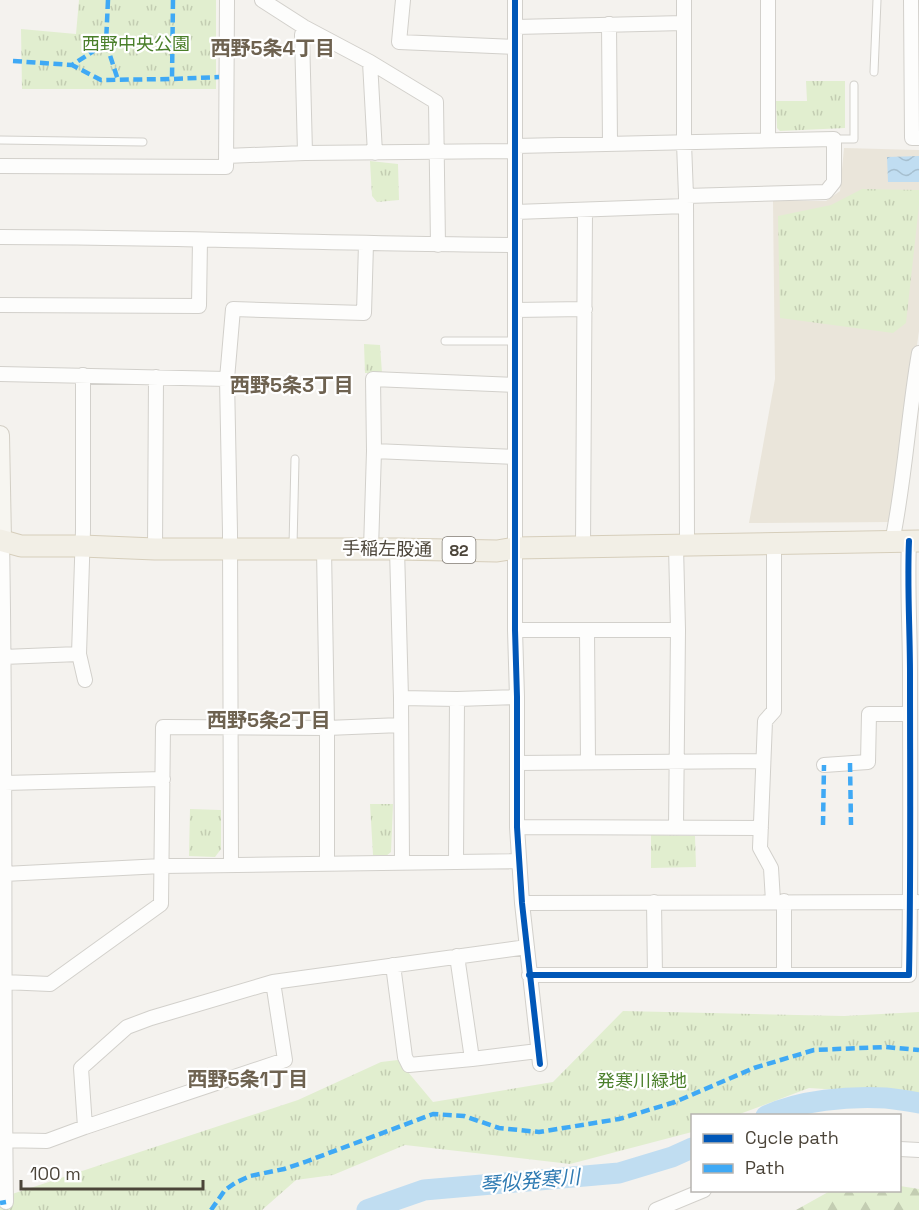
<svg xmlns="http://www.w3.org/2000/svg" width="919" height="1210" viewBox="0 0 919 1210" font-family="'Space Grotesk','Noto Sans JP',sans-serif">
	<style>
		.education { fill: #eae5da }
		.forest { fill: url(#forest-firs) }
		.park { fill: url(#park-tufts) }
		.water { fill: url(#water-waves) }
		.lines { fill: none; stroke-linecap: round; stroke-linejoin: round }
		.river { stroke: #c0ddf1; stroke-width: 21 }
		.lane-casing { stroke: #d2d0cb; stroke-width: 9 }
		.street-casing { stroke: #d2d0cb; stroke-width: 16 }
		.secondary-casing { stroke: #d3cfc5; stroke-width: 20 }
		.primary-casing { stroke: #d6cebb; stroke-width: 23 }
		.lane { stroke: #fdfdfc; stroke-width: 7 }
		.street { stroke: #fdfdfc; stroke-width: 14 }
		.secondary { stroke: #f7f6f1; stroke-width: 18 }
		.primary { stroke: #f2efe6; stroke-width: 21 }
		.quiet { stroke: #3fa9f5; stroke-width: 4.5; stroke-dasharray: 9 4.5; stroke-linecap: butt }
		.cycleway-casing { stroke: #fff; stroke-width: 10 }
		.cycleway { stroke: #0057b8; stroke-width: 6 }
		.labels { text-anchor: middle; stroke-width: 4.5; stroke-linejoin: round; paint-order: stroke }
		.shield { fill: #fff; stroke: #817c74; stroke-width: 1.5 }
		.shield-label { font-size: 16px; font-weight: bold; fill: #4b4439 }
		.park-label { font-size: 18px; fill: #4a7f2a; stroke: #fff }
		.street-label { font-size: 18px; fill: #4b4439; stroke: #fff }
		.neighbourhood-label { font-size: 20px; font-weight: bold; fill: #6e6250; stroke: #fff }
		.water-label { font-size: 20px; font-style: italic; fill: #2e7ab2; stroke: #fff }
	</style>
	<defs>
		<pattern id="forest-firs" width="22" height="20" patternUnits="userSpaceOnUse" patternTransform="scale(1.5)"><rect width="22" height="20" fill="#e1eecf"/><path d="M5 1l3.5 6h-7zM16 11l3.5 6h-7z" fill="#c3cdb2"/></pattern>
		<pattern id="park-tufts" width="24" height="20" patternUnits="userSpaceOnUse" patternTransform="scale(1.5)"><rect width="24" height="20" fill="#e1eecf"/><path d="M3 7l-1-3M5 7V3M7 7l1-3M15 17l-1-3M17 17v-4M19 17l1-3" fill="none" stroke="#c3cdb2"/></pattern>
		<pattern id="water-waves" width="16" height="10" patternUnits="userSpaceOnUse" patternTransform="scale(1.5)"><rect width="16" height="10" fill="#c0ddf1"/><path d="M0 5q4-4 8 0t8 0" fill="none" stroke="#a6bfcf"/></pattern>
	</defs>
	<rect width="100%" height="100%" fill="#f4f2ee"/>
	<path class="education" d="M844,148L919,150V331L892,522L749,523L775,379L773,201H826L840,191Z"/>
	<path class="forest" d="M900,1186L919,1189V1210H796L830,1191L900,1190Z"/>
	<path class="park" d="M79,0H216V89H22L21,29L76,34Z
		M806,81H845V128L780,131L777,128L776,101H807Z
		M370,161L398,164L399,200L377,202L372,196Z
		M862,189L919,190V205L906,323L893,333L780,318L778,216L831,205Z
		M364,344L380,345L382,373H365Z
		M370,804H393L391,852L386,856L373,855Z
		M190,809L221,810V849L215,857L189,856Z
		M651,835L695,836L696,867L651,868Z
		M623,1011L844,1016L919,1012V1095L809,1088L737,1115L692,1116V1132L570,1164L405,1145L333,1175L296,1180L262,1210H0V1198L298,1100L381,1062L398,1060L433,1102L553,1082Z"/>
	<path class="water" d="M919,156V182H888L887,157Z"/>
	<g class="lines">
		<path class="river" d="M766,1116C801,1100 848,1096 886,1098C897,1099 908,1101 919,1103
			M367,1210L424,1190L619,1173L672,1157L692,1148"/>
		<g class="lane-casing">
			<path id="lane" d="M874,72L877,0
				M834,139H854V85
				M0,140L143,142
				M445,341H515
				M293,546L295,459"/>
		</g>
		<g class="street-casing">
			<path id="street" d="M262,0L304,27L370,62L436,102L438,245
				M403,0L399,42L515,47
				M515,0V630L517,697V827L522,903L540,1064
				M684,0V143L686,196L687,545
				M768,0V140
				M911,0L912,138H919
				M609,24L610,144
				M304,27L302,35L305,153
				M515,27L684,23
				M370,62L375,153
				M515,146L834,139V182L826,192L686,196
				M226,156L305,153L515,151
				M0,166L226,167L227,0
				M515,212L686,206
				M0,237C172,237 343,244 515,245
				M0,305L199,306L200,240
				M515,310L585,309
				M0,374L227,379L233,309L364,313L366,244
				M83,375V530L79,654L85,680
				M227,379L230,532L231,865
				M374,451L514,457
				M2,540C6,760 3,981 6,1202
				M892,542C905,480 908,416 919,353
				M676,546L678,630L676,827
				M583,547L585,210
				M155,549L156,377
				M324,549L327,728V864
				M371,549L374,451L373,379L515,385
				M397,549L401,698L402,863
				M515,630H678
				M587,630L588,762
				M3,657L79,654
				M401,698L457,699L517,697
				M517,763L763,761
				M824,765L868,762L869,714H910
				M4,783L163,779
				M517,827L761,828
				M456,862L457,699
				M4,874L162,866L519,861
				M773,901L771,868L760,848L765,721L774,711V544
				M784,901V974
				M654,902L655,975
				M522,903L917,902
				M457,956L472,1059
				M393,965L405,1057L409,1065L472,1059L538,1051
				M529,975H909C911,874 910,774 910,674C910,630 907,585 909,541
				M4,982L50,984L161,904L163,727L327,728L401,725
				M85,1127L81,1068L127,1027L151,1018L273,982L527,947
				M0,1140L47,1141L85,1127L285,1060L273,982
				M900,1149L919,1150
				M656,1210L704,1190"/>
		</g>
		<g class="secondary-casing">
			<path id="secondary" d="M0,435L2,540"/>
		</g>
		<g class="primary-casing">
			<path id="primary" d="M0,540L21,546H82L155,549H397L497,551L515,548L919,541"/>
		</g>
		<use href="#lane" class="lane"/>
		<use href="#street" class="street"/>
		<use href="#secondary" class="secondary"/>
		<use href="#primary" class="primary"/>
		<path class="quiet" d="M108,0L106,43L72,65L101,80L172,79
			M173,0L172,79L219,77
			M106,43L118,80
			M13,61L72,65
			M850,763L851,825
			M823,825L824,765
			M0,1203L6,1202
			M211,1210L225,1190L235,1183L250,1176L284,1169L305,1162L433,1114L464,1116L499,1128L539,1132L619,1119L675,1102L754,1068L814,1050L885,1047L919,1050"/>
		<g class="cycleway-casing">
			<path id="cycleway" d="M515,0V630L517,697V827L522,903L540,1064
				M529,975H909C911,874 910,774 910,674C910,630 907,585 909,541"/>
		</g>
		<use href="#cycleway" class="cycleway"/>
	</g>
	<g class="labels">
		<rect class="shield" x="442.5" y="537" width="33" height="26" rx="4.5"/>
		<g class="shield-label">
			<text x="459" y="556">82</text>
		</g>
		<g class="park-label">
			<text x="136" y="50">西野中央公園</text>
			<text x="642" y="1087">発寒川緑地</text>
		</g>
		<g class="street-label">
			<text transform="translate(387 549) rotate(1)" y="6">手稲左股通</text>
		</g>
		<g class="neighbourhood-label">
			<text x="273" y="55">西野5条4丁目</text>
			<text x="292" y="392">西野5条3丁目</text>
			<text x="269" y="727">西野5条2丁目</text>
			<text x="248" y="1086">西野5条1丁目</text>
		</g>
		<g class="water-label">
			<text transform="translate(530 1181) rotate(-5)" y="7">琴似発寒川</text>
		</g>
	</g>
	<rect x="691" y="1114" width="210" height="78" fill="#ffffff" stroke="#b7b4b0" stroke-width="1.5"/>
	<rect x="703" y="1134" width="30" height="9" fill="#0057b8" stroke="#b7b4b0" stroke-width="1.5"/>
	<text x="745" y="1144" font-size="18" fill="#4b4439">Cycle path</text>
	<rect x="703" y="1164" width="30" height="9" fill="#3fa9f5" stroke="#b7b4b0" stroke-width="1.5"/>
	<text x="745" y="1174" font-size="18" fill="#4b4439">Path</text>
	<path d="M21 1180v9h182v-9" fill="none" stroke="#4b4439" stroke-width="3"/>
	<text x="30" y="1180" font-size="18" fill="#4b4439" stroke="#ffffff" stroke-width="4.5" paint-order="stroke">100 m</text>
</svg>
